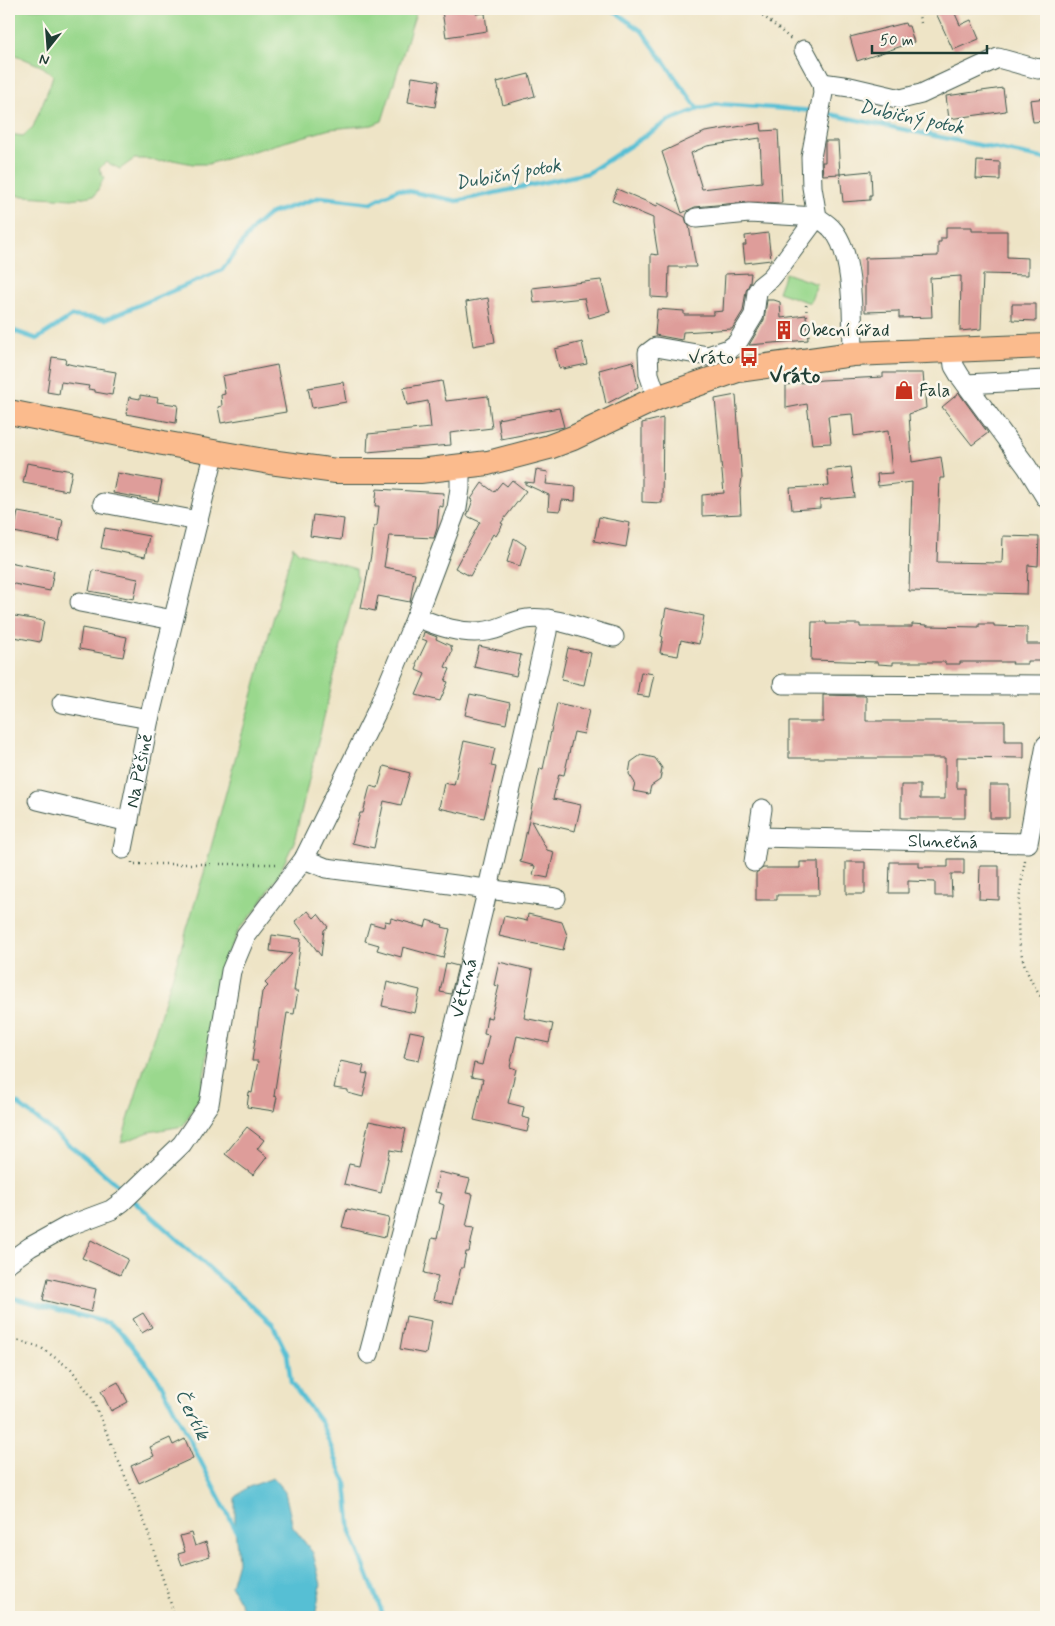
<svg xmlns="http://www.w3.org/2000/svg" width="1055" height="1626" viewBox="0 0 1055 1626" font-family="Mynerve,sans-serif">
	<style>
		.green { fill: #9ad88d; stroke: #5c8a60 }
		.water { fill: #57bfd4; stroke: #3b7e84 }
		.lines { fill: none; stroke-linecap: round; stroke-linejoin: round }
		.stream { stroke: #57bfd4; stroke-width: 4.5 }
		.building { fill: #de9d9a; fill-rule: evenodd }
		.minor-casing { stroke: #3e564a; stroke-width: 21 }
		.major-casing { stroke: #3e564a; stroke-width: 26 }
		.path { stroke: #3e564a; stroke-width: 2.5; stroke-dasharray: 1 4; stroke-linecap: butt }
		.minor { stroke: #fff; stroke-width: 19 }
		.major { stroke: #fbbb8d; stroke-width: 24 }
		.labels { text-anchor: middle; stroke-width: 5; stroke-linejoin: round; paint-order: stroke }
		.poi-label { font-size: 18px; fill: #1f3d34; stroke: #fbf7ec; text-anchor: start }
		.street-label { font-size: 18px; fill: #1f3d34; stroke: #fbf7ec }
		.water-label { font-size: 19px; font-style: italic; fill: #2d5e5c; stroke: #fbf7ec }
		.quarter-label { font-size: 20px; font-weight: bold; fill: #1f3d34; stroke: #fbf7ec }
	</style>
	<rect width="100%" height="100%" fill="#fbf7ec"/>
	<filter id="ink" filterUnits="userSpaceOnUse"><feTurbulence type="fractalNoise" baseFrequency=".02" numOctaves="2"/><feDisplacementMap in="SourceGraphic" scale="10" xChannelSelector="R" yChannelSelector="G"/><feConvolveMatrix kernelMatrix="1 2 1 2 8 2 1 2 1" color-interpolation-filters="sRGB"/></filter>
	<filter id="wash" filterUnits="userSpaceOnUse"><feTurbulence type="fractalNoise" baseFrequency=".0096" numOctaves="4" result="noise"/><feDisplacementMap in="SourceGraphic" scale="20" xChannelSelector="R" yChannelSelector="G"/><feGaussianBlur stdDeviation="1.12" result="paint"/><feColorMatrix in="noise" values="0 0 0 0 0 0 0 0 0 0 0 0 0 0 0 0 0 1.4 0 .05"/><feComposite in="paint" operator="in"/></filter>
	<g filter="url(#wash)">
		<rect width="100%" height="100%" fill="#eee4c6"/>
		<path class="green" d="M9,9H417L382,121L372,125L330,129L208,164H193L173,160L158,162L149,159H134L120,169L106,162L99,169L104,178L95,195L72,199L9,195V134L23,136L33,127L50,85L53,75L43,67L9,52Z
			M785,273L817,284L810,303L778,292Z
			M293,546L298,552L356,569L357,580L294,842L278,876L255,911L239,929L228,952L210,1039L201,1095L183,1126L149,1132L121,1143L204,873Z"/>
		<path class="water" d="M273,1478L285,1492L293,1527L313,1553L321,1585L315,1617H248L231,1586L238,1561L235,1528V1498L246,1488Z"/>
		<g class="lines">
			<path class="stream" d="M611,9L642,31L698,109
				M824,113L1046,159
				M9,323L14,331L37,339L72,316L106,319L222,270L255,226L269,214L321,197L371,203L398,189L457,201L588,173L668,121L698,109L718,104L816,111
				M9,1100L18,1104L93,1164L125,1192
				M132,1199L273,1325L287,1354L291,1383L321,1422L346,1484L351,1532L384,1617
				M13,1298L109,1323L123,1334L159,1380L237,1532"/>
		</g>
		<g id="blocks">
			<path class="building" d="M459,9H476V14L485,13L487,31L446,37L442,11Z
				M946,9H953L960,25L971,20L979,39L953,50L936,13Z
				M905,23L906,26H909L914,42L857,61L850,37Z
				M529,74L535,96L503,105L497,82Z
				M412,77L439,81L435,107L408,102Z
				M1003,88L1006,111L949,119L946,96Z
				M1046,98V121L1033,122L1030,100Z
				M761,123L762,131L778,130L782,203L748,202L695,207L682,213L662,152L705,132ZM760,138L762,182L702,189L691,153L707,146Z
				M825,141H838L840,174L871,171L872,195H870V200L843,202L840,174L823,175L822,162H825Z
				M977,161L1000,162V180L976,179Z
				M617,189L657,206L658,203L685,217L687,224L689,226L696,267H669L668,298L651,297V254L658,255L653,224V218L612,201Z
				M946,227H972V231H1007V257L1028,258V275L983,274L981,329L960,331L961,276L930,278L932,317L899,318V311L865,312V258L938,256V242H941V238H946Z
				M768,233L771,260L745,263L743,245H746L745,236Z
				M751,273L750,282L746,291L743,311L732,329L683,332L682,340L655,335L657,309L684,311V315H713V312L723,311L725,274Z
				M601,280L610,312L589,318L584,298L534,303L532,288Z
				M488,298L495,342L473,346L466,302Z
				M767,300H774L780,302L781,318L806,315L808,340L749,345L764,320Z
				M1012,304H1036V321L1012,320Z
				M582,342L587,364L563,369V367L559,368L555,349Z
				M52,357L66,359L65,363L73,365L116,372L112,395L95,392V390L88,389L89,386L61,382L59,394L47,392Z
				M633,361L638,387L606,404L599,370Z
				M277,365L286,412L221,423L218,407L222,406L221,395L225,394L222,376Z
				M883,373H923L926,408L909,414L912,462L941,457L944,478H940L937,562L1002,563L1003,536L1039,537L1038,566L1028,565L1027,594L909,591L912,482L878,486L877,474L892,473L888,431L854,436L852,414L828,416L831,443L812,444L807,404L786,408V385L822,380L883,377Z
				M442,381L446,401L488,396L492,428L450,433L451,445L367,452L368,434L431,428L428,401L407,405L403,388Z
				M343,382L346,402L312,408L308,388Z
				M959,393L988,433L972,445L942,407Z
				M140,395L158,398L157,402L178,405L176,423L126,414L129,397L140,399Z
				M736,395L742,478L740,492L741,514L702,516V495L724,493L715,399Z
				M559,408L564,427L501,439L498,419Z
				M663,418L662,503L642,502V423Z
				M27,463L72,471L68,491L23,483Z
				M851,467L855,497L820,500V508L792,510L790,488L829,486L827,470Z
				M536,470L548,472L546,484L576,487L575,501L562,500L560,511L548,510L549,495L525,484V482L534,483Z
				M117,473L162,481L158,501L113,493Z
				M512,480L526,491L501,523L503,524L496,536L493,534L470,576L455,568L480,522L467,516L473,500L471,499L482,483L494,492L502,482L507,486Z
				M377,489L444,493L443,507L439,506L437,528L434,538L389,536L384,567L415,573L410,602L378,596L375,611L361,608L371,555L374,527L377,525L379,506H375Z
				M18,512L63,520L59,541L14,532Z
				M313,515L344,519L341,540L310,536Z
				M599,517L630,523L626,547L594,541Z
				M105,528L149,536L145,557L101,548Z
				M514,538L526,546L520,566L507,562Z
				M9,562L54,571L50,591L9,583Z
				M93,570L138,579L134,599L89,591Z
				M666,608L704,616L699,644L681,640L678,656L660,653L663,637L661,636Z
				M9,615L44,621L40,642L9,636Z
				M812,622H826V624H860V627H912V624L927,625V626L979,627V624H994V626L1027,627V644H1046V661H1027V664H1012L1013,662H960V664H945V662H893V665L878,664V662L811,660Z
				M82,628L127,637L123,657L79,649Z
				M424,632L437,637L436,639L451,646L452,651L445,667L450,669L445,681L448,682L440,701L416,695L425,674L416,670L418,665L416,664L427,641L422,639Z
				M479,646L521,655L516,676L474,667Z
				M568,648L591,653L584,685L561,680Z
				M641,672L654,674L649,697L637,695Z
				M470,694L510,703L506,724L465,715Z
				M823,695L866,696V721H1005V741H1024V758L957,757V788H965V818H901V785H920V799H945V758H789V722H823Z
				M557,703L589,710L584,734L574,732L564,775L559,774L553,799L581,805L575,831L531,821L547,850L554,852L548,878L533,875L535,866L520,862L540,768L543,769Z
				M464,741L495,748L491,766L496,767L484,818L439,808L444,783L454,785Z
				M641,755L655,758L662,768L660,780L651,786L649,794L633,791L635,783L629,774L631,762Z
				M384,766L410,773L401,805L384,801L374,848L352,843L360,813H363L370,786L378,788Z
				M990,785H1009V818H990Z
				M948,859H964V874H951L952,896H935V882L908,881V893H889L890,862H919V867H948Z
				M800,862H818L819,895H777V900H756V873L763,868H800Z
				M846,862H865V894H846Z
				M980,866H999V900L979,899Z
				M308,911L314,918L318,914L328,927L324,930L321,956L295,921Z
				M528,914L562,922L567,935L563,950L499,936L504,916L527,921Z
				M391,918L425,927L427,920L443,925L442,927L450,929L443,958L403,947L401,957L377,950L379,945L365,941L370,923L384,927L385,921L390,922Z
				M272,935L301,939L294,991H298L294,1014L287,1013L274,1096L277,1097L274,1111L247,1107L249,1092L252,1093L258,1061H252L262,992L268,986L265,983L292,954L270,951Z
				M499,962L533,970L524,1018L553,1024L549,1043L517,1036L510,1067L516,1069L508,1103L524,1107L522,1117L530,1119L527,1132L474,1120L483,1079L471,1077L474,1063L482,1065L489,1035L484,1034L487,1017L491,1018L499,986L494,985Z
				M446,963L458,966L451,994L440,992Z
				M387,982L420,990L415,1013L382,1006Z
				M410,1031L425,1034L419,1061L404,1058Z
				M340,1061L364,1066L362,1073L368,1074L363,1097L348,1093V1090L334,1088Z
				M369,1121L406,1129L401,1152L390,1150L381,1193L344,1184L349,1164L359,1166Z
				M247,1127L264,1140L257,1149L267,1157L253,1175L225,1154Z
				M439,1172L470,1179L466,1193L473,1194L466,1227L474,1228L469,1252H466L463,1268H461L452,1304L433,1300L438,1276L424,1273L432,1238L437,1239L444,1205L439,1203L442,1193L435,1192Z
				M347,1209L389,1218L385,1237L342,1227Z
				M91,1240L128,1259L120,1275L82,1258Z
				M48,1278L96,1289L91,1312L43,1300Z
				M143,1313L152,1327L142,1333L133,1319Z
				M406,1316L432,1321L426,1354L400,1349Z
				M118,1382L128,1402L111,1411L101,1391Z
				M170,1438L173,1445L185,1439L193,1458L139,1483L131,1466L154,1456L150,1447Z
				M191,1533L195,1546L206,1542L210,1556L182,1565L178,1554L185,1552L180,1536Z"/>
		</g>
	</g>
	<g filter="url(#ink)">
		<use href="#blocks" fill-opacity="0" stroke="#3e564a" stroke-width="1"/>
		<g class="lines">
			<g class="minor-casing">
				<g id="minor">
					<path d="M804,50L822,83L823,93L811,157L812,187L817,217C822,221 828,224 832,229C855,253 852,321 853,354"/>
					<path d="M822,83L850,87L901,99L921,94L998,58L1038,69L1046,68"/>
					<path d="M696,218L749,213L817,217"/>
					<path d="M952,349L954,366L960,376L1027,467L1046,498"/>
					<path d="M966,384L1046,380"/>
					<path d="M657,398L649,374L648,353L656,347L708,356L729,349L737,343L754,315L757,292L761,286L771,278L783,263L817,217"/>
					<path d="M103,503L198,521"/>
					<path d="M80,602L173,620"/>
					<path d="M416,617C438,626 462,635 487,631C501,629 514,620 527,619C551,615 590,631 614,637"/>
					<path d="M783,684L1046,685"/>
					<path d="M62,703L149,719"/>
					<path d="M38,800L129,822"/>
					<path id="s1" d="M758,837L1028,843L1046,745"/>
					<path id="s2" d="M123,849L149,719L215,451"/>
					<path d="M304,859L326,868L556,898"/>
					<path d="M754,862L762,809"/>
					<path d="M9,1262L30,1247L68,1226L111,1210L122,1202L182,1144L209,1104L231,971L246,935L304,859L376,713L416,617L457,508L460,488V467"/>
					<path id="s3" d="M369,1354L443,1073L485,901L547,632L548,619"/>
				</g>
			</g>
			<g class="major-casing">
				<path id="major" d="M9,412L163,443L270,462L336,471H420L488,463L549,447L573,438L657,398L738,370L853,354L1046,346"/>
			</g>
			<path class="path" d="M755,9L791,39
				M921,23L919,16L924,9
				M806,305L809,340
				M1025,860C1016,915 1010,957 1046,1004
				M132,862V864H279
				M9,1338L40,1347L71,1369L92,1398L146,1526L175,1617"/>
			<use href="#minor" class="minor"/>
			<use href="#major" class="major"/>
		</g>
	</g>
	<defs>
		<g id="building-bare" transform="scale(1.5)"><path d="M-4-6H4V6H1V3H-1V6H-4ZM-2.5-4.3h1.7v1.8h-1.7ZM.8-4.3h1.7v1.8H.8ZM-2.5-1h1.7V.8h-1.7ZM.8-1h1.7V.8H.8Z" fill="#c8321e" stroke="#fbf7ec" stroke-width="2.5" paint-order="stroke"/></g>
		<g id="bus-bare" transform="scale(1.5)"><path d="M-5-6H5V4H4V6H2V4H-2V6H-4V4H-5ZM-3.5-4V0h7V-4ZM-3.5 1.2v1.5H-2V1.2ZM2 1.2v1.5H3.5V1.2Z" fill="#c8321e" stroke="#fbf7ec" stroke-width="2.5" paint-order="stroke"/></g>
		<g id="shop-bare" transform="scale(1.5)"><path d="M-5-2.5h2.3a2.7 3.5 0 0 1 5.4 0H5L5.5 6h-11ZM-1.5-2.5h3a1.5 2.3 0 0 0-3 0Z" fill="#c8321e" stroke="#fbf7ec" stroke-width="2.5" paint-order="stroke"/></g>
	</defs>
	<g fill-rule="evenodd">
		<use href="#building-bare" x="784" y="330"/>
		<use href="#bus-bare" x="749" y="357"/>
		<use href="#shop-bare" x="904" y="390"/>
	</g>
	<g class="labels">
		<g class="poi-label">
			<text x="799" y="336">Obecní úřad</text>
			<text x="734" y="363" text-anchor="end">Vráto</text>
			<text x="919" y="396">Fala</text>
		</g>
		<g class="street-label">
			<text dy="6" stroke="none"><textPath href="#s2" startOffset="80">Na Pěšině</textPath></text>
			<text dy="6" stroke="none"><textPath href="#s1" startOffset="185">Slunečná</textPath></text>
			<text dy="6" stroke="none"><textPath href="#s3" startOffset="378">Větrná</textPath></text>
		</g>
		<g class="water-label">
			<text transform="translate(912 116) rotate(12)" y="7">Dubičný potok</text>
			<text transform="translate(508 173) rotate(-10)" y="7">Dubičný potok</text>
			<text transform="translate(193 1414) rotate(63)" y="7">Čertík</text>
		</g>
		<g class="quarter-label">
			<text x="795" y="382">Vráto</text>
		</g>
	</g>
	<rect width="1055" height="1626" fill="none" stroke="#fbf7ec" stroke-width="30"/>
	<g transform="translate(48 48) rotate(197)" stroke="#fbf7ec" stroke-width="4" paint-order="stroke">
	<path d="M0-4L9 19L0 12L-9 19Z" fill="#1f3d34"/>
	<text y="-8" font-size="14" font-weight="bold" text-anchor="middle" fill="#1f3d34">N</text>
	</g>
	<path d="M872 45v8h115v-8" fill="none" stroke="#1f3d34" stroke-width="2.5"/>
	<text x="880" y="45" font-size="15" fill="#1f3d34" stroke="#fbf7ec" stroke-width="4" paint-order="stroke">50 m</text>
</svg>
